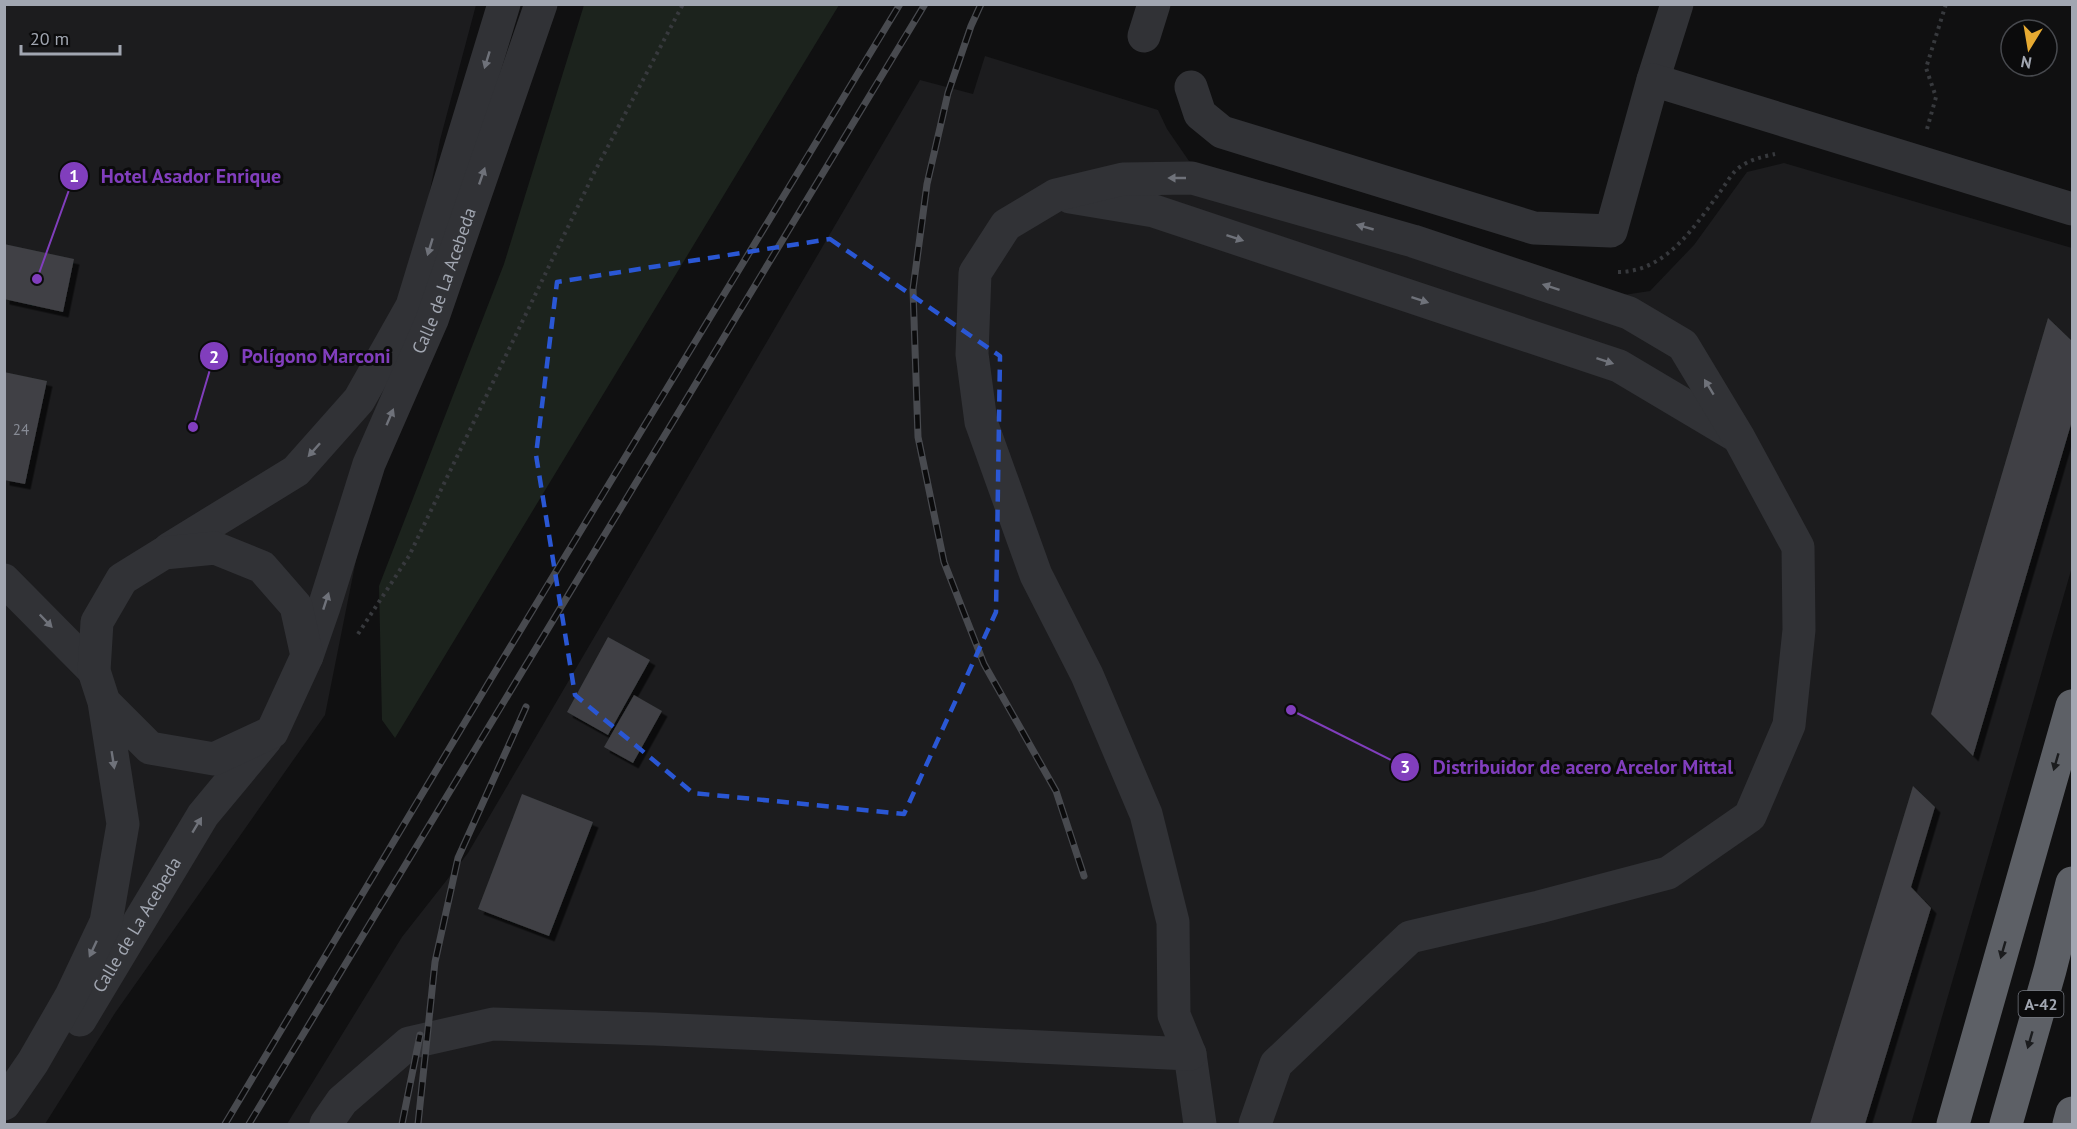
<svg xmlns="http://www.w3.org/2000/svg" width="2077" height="1129" viewBox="0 0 2077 1129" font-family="'PT Sans',sans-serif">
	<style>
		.built { fill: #1c1c1e }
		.green { fill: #1c231d }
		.building { fill: #3f4044; filter: url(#shadow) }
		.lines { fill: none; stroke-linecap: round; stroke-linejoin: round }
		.path { stroke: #37393d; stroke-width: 4; stroke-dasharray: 3 4.5; stroke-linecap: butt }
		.minor { stroke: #313236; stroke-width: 33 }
		.highway { stroke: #5d6066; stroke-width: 33 }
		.rail-casing { stroke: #484a4f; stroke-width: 7 }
		.rail { stroke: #0b0b0c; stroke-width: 4.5; stroke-dasharray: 14; stroke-linecap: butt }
		.oneway { fill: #6f727a }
		.oneway2 { fill: #1b1c1e }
		.marked { fill: none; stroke: #2a57d4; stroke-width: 4.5; stroke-dasharray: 12 8; stroke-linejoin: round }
		.labels { text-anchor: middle; stroke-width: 6; stroke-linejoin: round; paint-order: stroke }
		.number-label { font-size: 15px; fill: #888c96 }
		.shield { fill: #0b0b0c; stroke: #747880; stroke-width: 1.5 }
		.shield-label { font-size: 16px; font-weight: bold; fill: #a1a6b1 }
		.street-label { font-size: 18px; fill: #a1a6b1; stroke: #0b0b0c }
		.leader { fill: none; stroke: #813ebd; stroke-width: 2 }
		.callout-dot { fill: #813ebd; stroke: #0b0b0c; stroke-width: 2 }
		.mark-label { font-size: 18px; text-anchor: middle; font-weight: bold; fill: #fff }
		.callout-label { font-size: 20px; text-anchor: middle; font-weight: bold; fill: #813ebd; stroke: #0b0b0c; stroke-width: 6; stroke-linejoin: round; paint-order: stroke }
	</style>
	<defs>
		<filter id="shadow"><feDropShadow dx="5.5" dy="5.5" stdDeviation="0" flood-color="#0009"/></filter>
	</defs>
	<rect width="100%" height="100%" fill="#101011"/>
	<path class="built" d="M5,5H476L440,140L325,715L115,1013L45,1124H5Z
		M985,56L1158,110L1167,129L1189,161L1224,175L1617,296L1650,291L1694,245L1747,172L1784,163L2072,248V567L1911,1124H287L402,937L468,853L920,80L973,94Z"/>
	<path class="green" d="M584,5H839L395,738L382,720L379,586L504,264Z"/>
	<path class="building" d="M4,244L74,259L63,312L4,299Z
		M2048,318L2072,341V421L1973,756L1931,714Z
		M4,372L47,381L25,484L4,480Z
		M608,637L650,660L608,735L567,712Z
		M634,695L662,711L633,763L604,747Z
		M1913,786L1935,807L1911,887L1931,908L1865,1124H1810Z
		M522,794L593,822L549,936L478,909Z"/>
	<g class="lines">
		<path class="path" d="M1927,129L1936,97L1926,68L1946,4
			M1618,272C1666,272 1695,226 1720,192C1726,184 1732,172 1740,167C1751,159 1762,157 1775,154
			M358,634L409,556L595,171L683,4"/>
		<g class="minor">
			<path d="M1144,36L1154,4"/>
			<path d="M1653,80L1677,4"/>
			<path d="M1191,87L1200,114L1222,132L1534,228L1611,231L1653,80L2072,209"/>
			<path d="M1070,197L1154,211L1619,366L1735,435"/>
			<path d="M169,549L296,471L359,400L412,306L504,4"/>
			<path d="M4,580L94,671"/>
			<path id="s1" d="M307,656L324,607L369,464L432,320L541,4"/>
			<path id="s2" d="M80,1020L203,815L266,739"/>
			<path d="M1190,1054L1200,1124"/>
			<path d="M4,1104L33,1062L71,996L106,922L123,824L104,702L94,671L97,622L122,579L164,553L215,548L262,567L296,606L307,656L272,732L214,759L150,748L104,702"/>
			<path d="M326,1124L342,1101L409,1043L493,1024L655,1029L1190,1054L1174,1015L1173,922L1146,814L1087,675L1036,575L981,422L972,354L975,273L1006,225L1056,195L1123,179L1192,178L1413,241L1629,313L1683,345L1739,438L1798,547L1799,630L1789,725L1750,816L1668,873L1539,907L1410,937L1276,1064L1255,1124"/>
		</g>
		<path class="highway" d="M1953,1124L2072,706
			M2006,1124L2050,970L2072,883
			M2069,1124L2072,1113"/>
		<g class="rail-casing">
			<path id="rail" d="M981,4L971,26L948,93L927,184L913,289L918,437L944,562L984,664L1056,791L1084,876
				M225,1124L489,682L900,4
				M249,1124L925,4
				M402,1124L420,1035
				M418,1124L435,962L458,858L526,707"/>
		</g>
		<use href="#rail" class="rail"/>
	</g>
	<defs><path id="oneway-solid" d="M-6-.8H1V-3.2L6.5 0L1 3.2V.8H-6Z" transform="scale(1.5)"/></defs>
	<g class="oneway">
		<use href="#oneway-solid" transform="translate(487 60) rotate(107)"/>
		<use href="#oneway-solid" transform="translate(482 176) rotate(-71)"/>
		<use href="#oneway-solid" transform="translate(1177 178) rotate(180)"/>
		<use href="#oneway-solid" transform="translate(1365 227) rotate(-164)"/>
		<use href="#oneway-solid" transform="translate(1235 238) rotate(18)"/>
		<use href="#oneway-solid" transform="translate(430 247) rotate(107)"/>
		<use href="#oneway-solid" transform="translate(1551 287) rotate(-162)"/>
		<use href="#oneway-solid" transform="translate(1420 300) rotate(18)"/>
		<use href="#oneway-solid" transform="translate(1605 361) rotate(18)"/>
		<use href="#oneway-solid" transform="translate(1709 387) rotate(-121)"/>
		<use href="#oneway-solid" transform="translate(390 417) rotate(-67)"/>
		<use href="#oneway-solid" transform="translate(314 450) rotate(132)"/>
		<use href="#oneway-solid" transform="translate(326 601) rotate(-72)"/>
		<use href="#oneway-solid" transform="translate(46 621) rotate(46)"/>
		<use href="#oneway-solid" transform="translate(113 760) rotate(81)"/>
		<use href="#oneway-solid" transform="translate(197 825) rotate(-59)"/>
		<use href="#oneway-solid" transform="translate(93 949) rotate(115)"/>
	</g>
	<g class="oneway2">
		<use href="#oneway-solid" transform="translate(2056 762) rotate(106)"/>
		<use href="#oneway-solid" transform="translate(2003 950) rotate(106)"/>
		<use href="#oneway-solid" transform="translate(2030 1040) rotate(106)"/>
	</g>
	<path class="marked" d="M830,239L1000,356L996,612L904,814L693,793L575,695L536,455L557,282Z"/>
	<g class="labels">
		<g class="number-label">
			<text x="21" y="435">24</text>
		</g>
		<rect class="shield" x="2018.5" y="991" width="45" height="26" rx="4.5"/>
		<g class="shield-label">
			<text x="2041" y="1010">A-42</text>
		</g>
		<g class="street-label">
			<text dy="6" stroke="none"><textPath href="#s1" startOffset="400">Calle de La Acebeda</textPath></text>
			<text dy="6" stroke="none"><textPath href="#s2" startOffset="111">Calle de La Acebeda</textPath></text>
		</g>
	</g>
	<path class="leader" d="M37 279L74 176M193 427L214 356M1291 710L1405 767"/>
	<g class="callout-dot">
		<circle cx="37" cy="279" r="6"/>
		<circle cx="193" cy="427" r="6"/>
		<circle cx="1291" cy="710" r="6"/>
		<circle cx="74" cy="176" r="15"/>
		<circle cx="214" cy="356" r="15"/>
		<circle cx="1405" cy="767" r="15"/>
	</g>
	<g class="mark-label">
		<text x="74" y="182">1</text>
		<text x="214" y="363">2</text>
		<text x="1405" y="773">3</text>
	</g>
	<g class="callout-label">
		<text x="191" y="183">Hotel Asador Enrique</text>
		<text x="316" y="363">Polígono Marconi</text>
		<text x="1583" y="774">Distribuidor de acero Arcelor Mittal</text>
	</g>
	<rect width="2077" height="1129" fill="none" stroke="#a1a6b1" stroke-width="12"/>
	<g transform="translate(2029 48) rotate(191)"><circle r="28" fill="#0b0b0c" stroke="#47494e" stroke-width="1.5"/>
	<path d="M0-4.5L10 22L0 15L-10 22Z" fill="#e7aa32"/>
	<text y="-9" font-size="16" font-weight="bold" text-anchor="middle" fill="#a1a6b1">N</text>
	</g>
	<path d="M21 45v9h99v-9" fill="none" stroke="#a1a6b1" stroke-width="3"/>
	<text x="30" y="45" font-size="18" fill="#a1a6b1" stroke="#0b0b0c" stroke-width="4.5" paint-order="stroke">20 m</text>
</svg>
